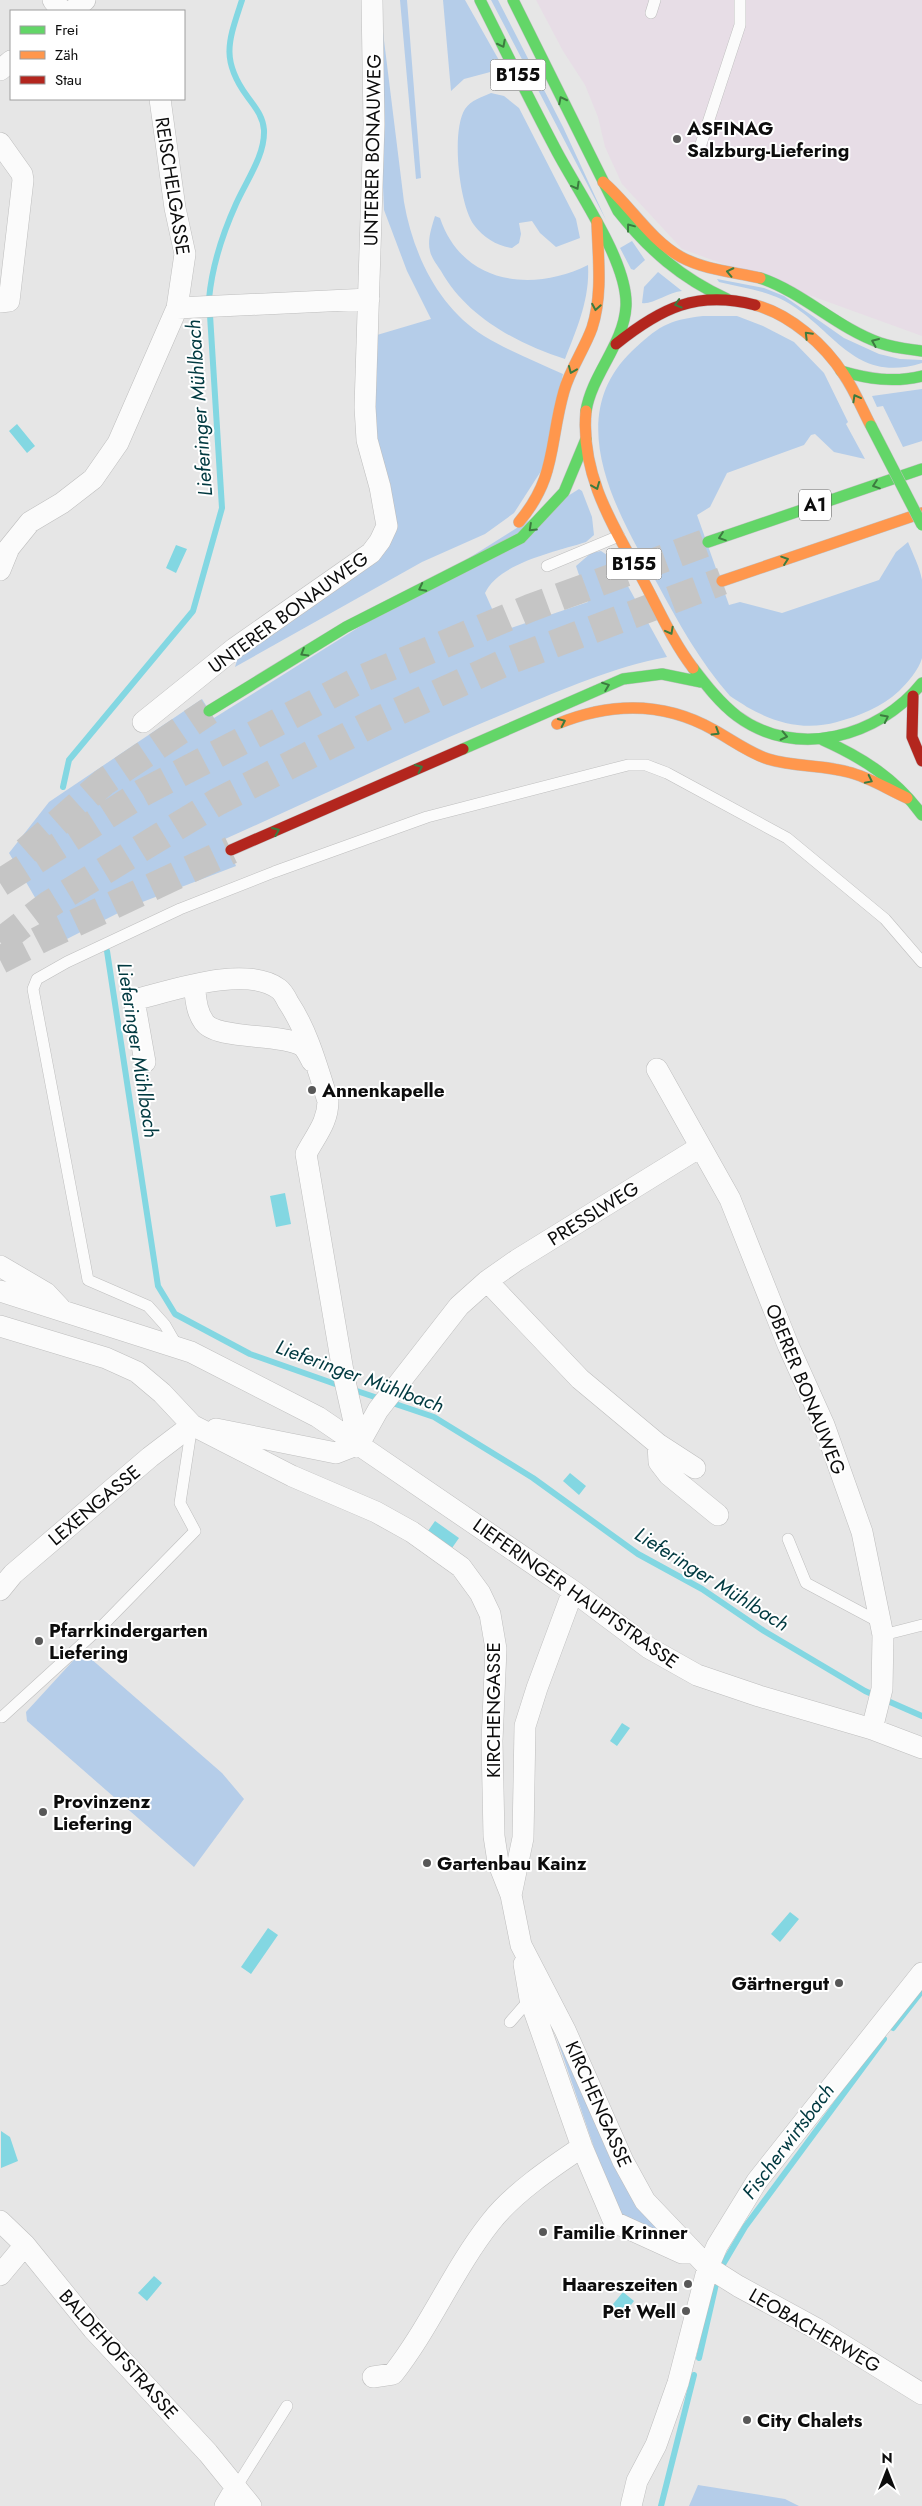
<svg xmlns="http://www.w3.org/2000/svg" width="922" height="2506" viewBox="0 0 922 2506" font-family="Jost,sans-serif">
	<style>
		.industrial { fill: #e7dde6 }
		.green { fill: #b5cde9 }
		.water { fill: #83d7e2 }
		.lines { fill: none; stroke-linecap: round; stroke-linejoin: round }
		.stream { stroke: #83d7e2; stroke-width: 6 }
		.highway-tunnel { stroke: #c5c5c5; stroke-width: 28; stroke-dasharray: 28 14; stroke-linecap: butt }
		.lane-casing { stroke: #bebebe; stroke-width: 12 }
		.street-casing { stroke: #bebebe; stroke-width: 22 }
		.fast-casing { stroke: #c1c1c1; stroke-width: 12 }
		.slow-casing { stroke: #c1c1c1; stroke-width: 12 }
		.jam-casing { stroke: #c1c1c1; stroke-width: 12 }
		.lane { stroke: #fbfbfb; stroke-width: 11 }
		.street { stroke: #fbfbfb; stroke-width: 21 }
		.fast { stroke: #63d668; stroke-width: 11 }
		.slow { stroke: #ff974d; stroke-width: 11 }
		.jam { stroke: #b3261e; stroke-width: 11 }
		.fast-bridge-casing { stroke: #c1c1c1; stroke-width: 12; stroke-linecap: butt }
		.fast-bridge { stroke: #63d668; stroke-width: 11 }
		.oneway { stroke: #3c7b3f }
		.poi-dot { fill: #585858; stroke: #fff; stroke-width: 2 }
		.labels { text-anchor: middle; stroke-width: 4; stroke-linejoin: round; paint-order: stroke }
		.shield { fill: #fff; stroke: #555; stroke-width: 1 }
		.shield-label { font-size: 18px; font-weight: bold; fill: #0c0c0c }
		.poi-label { font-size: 19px; font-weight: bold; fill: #0c0c0c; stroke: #fff; text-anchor: start }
		.street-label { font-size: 19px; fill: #0c0c0c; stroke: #fff }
		.water-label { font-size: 20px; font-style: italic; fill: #003940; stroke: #fff }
	</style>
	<rect width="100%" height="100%" fill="#e6e6e6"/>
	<path class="industrial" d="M536,0H922V336L682,249L622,184L605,147L598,117L585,85L563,51Z"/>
	<path class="green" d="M379,0L404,202C413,254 438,307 484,336C509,351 537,362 563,374L543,468L514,513L485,534L422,562L235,667L238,657L375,559L379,458L373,399L377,335L431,319L407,271L384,210L377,48Z
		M400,0H407L421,178L416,179Z
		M443,0H465L500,62L494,71L464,79L451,91Z
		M491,0H498L563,127L606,220Z
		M491,93L504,96L519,108L576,219L580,238L556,247L540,233L532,221L519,223L521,234L519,243L512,248C497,246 484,238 474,225C459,204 451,131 465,109C471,100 482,97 491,93Z
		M435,216L440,218C462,284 532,293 588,265C590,299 577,328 565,359C516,343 467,317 441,271C437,265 431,257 430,251C427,240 432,226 435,216Z
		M632,241L645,260L634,270L631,269L620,248Z
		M658,272L682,291C669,292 652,305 642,303L644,287Z
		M717,279L764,288L784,296L844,338L879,354L900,359L922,360V363C852,385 834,326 781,299C762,290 739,287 719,282Z
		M703,316H737L763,326L794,342L824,373L848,422L846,424L865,459L834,452L815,434L811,435L804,445L727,473L710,507L697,515L729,605L740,602L782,613L879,580L896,552L908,542C913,554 920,568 922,580C922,592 922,649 922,658C919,670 907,683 899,691C882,707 859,716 837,722C805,731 775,723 747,707C742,703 735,700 730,696C700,662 678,622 657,583C618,514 561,419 632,351C658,327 667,320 703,316Z
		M922,389V441L903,447L883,406L877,407L872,396Z
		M579,489L582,491L592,517L594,535L586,542C555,552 499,563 485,593L502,631L588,602L576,566L591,553L601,551L613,559L667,657C613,667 564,689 513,710C416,750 321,796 225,839L236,866L132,906L61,942L9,853L49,802L202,699L214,718Z
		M82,1651L222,1773L244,1799L194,1867L27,1721L26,1712Z
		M553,2027L676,2244L647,2232L622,2214L602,2171Z
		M698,2485L785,2499L799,2506H689Z"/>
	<path class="water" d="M17,424L35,446L27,453L9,431Z
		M176,545L187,549L176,573L166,568Z
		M285,1193L291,1224L276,1227L270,1196Z
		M570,1473L586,1486L579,1495L563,1481Z
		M435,1521L459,1538L452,1548L428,1531Z
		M622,1723L630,1728L617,1746L610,1741Z
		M790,1912L799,1919L780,1942L771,1934Z
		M268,1928L278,1935L251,1974L241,1967Z
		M1,2131L10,2137L18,2161L1,2168Z
		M154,2276L162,2283L147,2301L138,2293Z
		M623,2292L634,2301L621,2318L609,2309Z"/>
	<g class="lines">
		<path class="stream" d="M63,787L69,760L193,611L222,508L209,299C212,266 222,235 236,204C246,181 265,156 264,130C263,116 255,107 247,96C220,59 229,40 242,0
			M107,951L158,1286L175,1314L250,1354L341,1386
			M351,1389L434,1417L533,1478L638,1554L702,1589L764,1631L865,1691L922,1716
			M893,2028L922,1991
			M722,2266L745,2227L884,2039
			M699,2358L716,2284
			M661,2506L694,2375"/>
		<path class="highway-tunnel" d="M26,851L104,782L209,711
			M0,883L142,793L361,679L530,608L708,542
			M0,942L48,905L217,802L379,720L511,660L722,581
			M0,960L45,937L231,850"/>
		<g class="lane-casing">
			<path id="lane" d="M651,13L655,0
				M701,144L740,25V0
				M547,566L619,536
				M177,1346L165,1325L148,1306L88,1280L33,989L37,979L67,962L180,909L274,872L427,817L628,765H646L667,773L787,838L885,919L922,962
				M788,1539L806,1583L881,1623
				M883,1635L922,1625
				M2,1717L104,1624L195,1531L180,1503L192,1425
				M510,2022L530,1999
				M235,2489L287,2406"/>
		</g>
		<g class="street-casing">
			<path id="street" d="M53,0L62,11
				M72,11L85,0
				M0,70L11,61
				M0,143L22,174L23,180L9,301L0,302
				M177,308L369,299
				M0,570L9,548L30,522L62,503L93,479L118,443L177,308L185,254L175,208L160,99
				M143,722L235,648L371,553L380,541L387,526L380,487L367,440L365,407L374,124L372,0
				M194,985C196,998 196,1011 204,1022C216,1040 279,1033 301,1045C306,1048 309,1056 312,1061
				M145,1062L134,1000C171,991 245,964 279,989C283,992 286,998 288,1002C308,1032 317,1067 328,1101C328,1122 316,1135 306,1154L344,1377L359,1444
				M657,1069L730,1199L788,1345L824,1425L862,1532L883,1635L882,1689L872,1729
				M0,1266L46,1293L60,1308
				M487,1281L580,1379L658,1444L695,1468
				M0,1291L191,1352L318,1417L573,1591L649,1648L697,1675L759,1696L872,1729L922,1748
				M0,1326L106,1358L137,1372L162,1393L192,1425L292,1476L376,1512L412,1532L461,1567L480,1593L490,1614L496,1649L492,1741L494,1836L498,1862L511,1895L521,1945L565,2030L623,2161L645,2201L708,2267L738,2286L817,2329L922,2394
				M216,1429L336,1453L359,1444
				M359,1444L378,1410L459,1306L487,1281L517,1260L700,1147
				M658,1444L659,1462L669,1475L718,1515
				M0,1590L13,1574L150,1457L192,1425
				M511,1895L523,1838L525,1726L537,1688L573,1591
				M524,1964L530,1999L582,2147L614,2222L682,2253H691
				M0,2221L25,2245L93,2329L208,2453L251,2506
				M0,2275L25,2245
				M373,2377L393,2374C430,2327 453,2270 490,2223C512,2194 552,2167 582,2147
				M225,2506L235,2489
				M631,2506L637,2481L656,2445L678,2383L708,2267L717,2246L757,2181L922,1973"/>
		</g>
		<g class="fast-casing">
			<path id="fast" d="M480,0C505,50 529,99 555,148C576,189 628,261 626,306C624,344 592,374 586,411
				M513,0L618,211C649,250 681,278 727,299
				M760,278C804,293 837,328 880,343C894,348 908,349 922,351
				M841,371C868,379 894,383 922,376
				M708,542L922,469
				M693,668C706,685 720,703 737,716C796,760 879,737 922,683
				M209,711L346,627L521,538L564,492L586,439
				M823,740C863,758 896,779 922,815
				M463,749L623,679L662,674L701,682"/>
		</g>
		<g class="slow-casing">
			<path id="slow" d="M603,182C630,205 650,240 681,257C705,270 734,272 760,278
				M755,305C790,314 825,345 844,375C855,391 862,409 871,426
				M586,411C580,476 614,527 644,582C659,610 673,642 693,668
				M519,522C557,477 549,443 564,391C570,369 584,350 592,328C603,294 598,257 597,222
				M722,581L922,513
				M557,724C611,702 663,701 714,730C732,740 749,753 768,759C794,767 822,765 848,772C869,777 887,789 907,798"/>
		</g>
		<g class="jam-casing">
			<path id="jam" d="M616,344C661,308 697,290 755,305
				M913,696L912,737L922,761
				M231,850L463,749"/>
		</g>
		<use href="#lane" class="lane"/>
		<use href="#street" class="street"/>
		<use href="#fast" class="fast"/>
		<use href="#slow" class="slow"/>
		<use href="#jam" class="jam"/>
		<g class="fast-bridge-casing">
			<path id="fast-bridge" d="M871,426L922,525"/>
		</g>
		<use href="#fast-bridge" class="fast-bridge"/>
	</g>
	<defs><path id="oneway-chevron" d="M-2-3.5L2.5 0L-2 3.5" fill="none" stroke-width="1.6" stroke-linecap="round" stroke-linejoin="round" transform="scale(1.25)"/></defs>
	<g class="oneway">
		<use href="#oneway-chevron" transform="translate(502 44) rotate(63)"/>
		<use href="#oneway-chevron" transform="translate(562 100) rotate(-117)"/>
		<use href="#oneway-chevron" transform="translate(576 186) rotate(61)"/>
		<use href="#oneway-chevron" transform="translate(630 227) rotate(-127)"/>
		<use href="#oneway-chevron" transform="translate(730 272) rotate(-168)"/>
		<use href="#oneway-chevron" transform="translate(678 304) rotate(164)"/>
		<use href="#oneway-chevron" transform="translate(596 307) rotate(100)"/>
		<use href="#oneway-chevron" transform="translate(808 335) rotate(-135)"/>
		<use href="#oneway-chevron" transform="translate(875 342) rotate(-157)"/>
		<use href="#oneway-chevron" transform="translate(572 370) rotate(113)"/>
		<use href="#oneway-chevron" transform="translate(856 398) rotate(-119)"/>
		<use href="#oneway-chevron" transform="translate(876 485) rotate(161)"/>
		<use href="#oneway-chevron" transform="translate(596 486) rotate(68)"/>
		<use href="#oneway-chevron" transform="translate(532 528) rotate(137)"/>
		<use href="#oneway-chevron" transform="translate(722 537) rotate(161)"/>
		<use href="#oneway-chevron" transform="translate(785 560) rotate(-19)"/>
		<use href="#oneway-chevron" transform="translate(422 588) rotate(153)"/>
		<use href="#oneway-chevron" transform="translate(670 631) rotate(62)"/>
		<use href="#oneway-chevron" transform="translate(304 653) rotate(149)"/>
		<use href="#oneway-chevron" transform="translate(606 686) rotate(-21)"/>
		<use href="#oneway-chevron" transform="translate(885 718) rotate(-27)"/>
		<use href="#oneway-chevron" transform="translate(562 722) rotate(-25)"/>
		<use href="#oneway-chevron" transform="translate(716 732) rotate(32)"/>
		<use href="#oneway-chevron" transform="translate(784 736) rotate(12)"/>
		<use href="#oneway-chevron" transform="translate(419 768) rotate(-24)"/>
		<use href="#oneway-chevron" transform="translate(869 780) rotate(26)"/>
		<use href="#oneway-chevron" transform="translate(276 831) rotate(-23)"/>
	</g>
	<g class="poi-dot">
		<circle cx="677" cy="139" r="5"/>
		<circle cx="312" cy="1090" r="5"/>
		<circle cx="39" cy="1641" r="5"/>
		<circle cx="43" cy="1812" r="5"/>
		<circle cx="427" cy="1863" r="5"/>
		<circle cx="839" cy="1983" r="5"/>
		<circle cx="543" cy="2232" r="5"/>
		<circle cx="688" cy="2284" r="5"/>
		<circle cx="686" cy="2311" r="5"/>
		<circle cx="747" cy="2420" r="5"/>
	</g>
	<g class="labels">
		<g class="shield">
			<rect x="490.5" y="59.5" width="55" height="31" rx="4"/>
			<rect x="799" y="489.5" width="32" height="31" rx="4"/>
			<rect x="606.5" y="548.5" width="55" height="31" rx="4"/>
		</g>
		<g class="shield-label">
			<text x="518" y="81">B155</text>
			<text x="815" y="511">A1</text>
			<text x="634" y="570">B155</text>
		</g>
		<g class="poi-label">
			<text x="687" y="135">ASFINAG<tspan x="687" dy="22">Salzburg-Liefering</tspan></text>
			<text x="322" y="1097">Annenkapelle</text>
			<text x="49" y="1637">Pfarrkindergarten<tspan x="49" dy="22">Liefering</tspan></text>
			<text x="53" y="1808">Provinzenz<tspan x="53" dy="22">Liefering</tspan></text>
			<text x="437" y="1870">Gartenbau Kainz</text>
			<text x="829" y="1990" text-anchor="end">Gärtnergut</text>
			<text x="553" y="2239">Familie Krinner</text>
			<text x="678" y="2291" text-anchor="end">Haareszeiten</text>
			<text x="676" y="2318" text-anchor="end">Pet Well</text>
			<text x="757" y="2427">City Chalets</text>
		</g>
		<g class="street-label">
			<text transform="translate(372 150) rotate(-89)" y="7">UNTERER BONAUWEG</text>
			<text transform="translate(173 186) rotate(81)" y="7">REISCHELGASSE</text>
			<text transform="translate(288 612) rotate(-36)" y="7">UNTERER BONAUWEG</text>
			<text transform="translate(593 1213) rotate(-32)" y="7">PRESSLWEG</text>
			<text transform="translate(806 1389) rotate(68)" y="7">OBERER BONAUWEG</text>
			<text transform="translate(94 1505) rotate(-40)" y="7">LEXENGASSE</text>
			<text transform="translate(576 1593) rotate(35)" y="7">LIEFERINGER HAUPTSTRASSE</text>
			<text transform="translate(493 1710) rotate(-90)" y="7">KIRCHENGASSE</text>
			<text transform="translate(599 2104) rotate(66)" y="7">KIRCHENGASSE</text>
			<text transform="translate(815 2330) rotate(30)" y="7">LEOBACHERWEG</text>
			<text transform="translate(119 2354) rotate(48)" y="7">BALDEHOFSTRASSE</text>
		</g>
		<g class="water-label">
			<text transform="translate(199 408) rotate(-94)" y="7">Lieferinger Mühlbach</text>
			<text transform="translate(138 1050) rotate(81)" y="7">Lieferinger Mühlbach</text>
			<text transform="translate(360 1376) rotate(20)" y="7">Lieferinger Mühlbach</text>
			<text transform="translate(712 1579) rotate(32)" y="7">Lieferinger Mühlbach</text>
			<text transform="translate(788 2141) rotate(-53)" y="7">Fischerwirtsbach</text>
		</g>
	</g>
	<rect x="10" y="10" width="175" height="90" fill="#ffffff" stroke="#9e9e9e"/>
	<rect x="20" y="26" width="25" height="8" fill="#63d668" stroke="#9e9e9e"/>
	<text x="55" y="35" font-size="15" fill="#0c0c0c">Frei</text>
	<rect x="20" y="51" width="25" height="8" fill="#ff974d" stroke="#9e9e9e"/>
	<text x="55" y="60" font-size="15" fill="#0c0c0c">Zäh</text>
	<rect x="20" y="76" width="25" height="8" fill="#b3261e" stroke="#9e9e9e"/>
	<text x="55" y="85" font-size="15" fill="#0c0c0c">Stau</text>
	<g transform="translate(887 2471)" stroke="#ffffff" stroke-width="4" paint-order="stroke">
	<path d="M0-4L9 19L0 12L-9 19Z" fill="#0c0c0c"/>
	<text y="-8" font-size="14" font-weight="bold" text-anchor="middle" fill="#0c0c0c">N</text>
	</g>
</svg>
